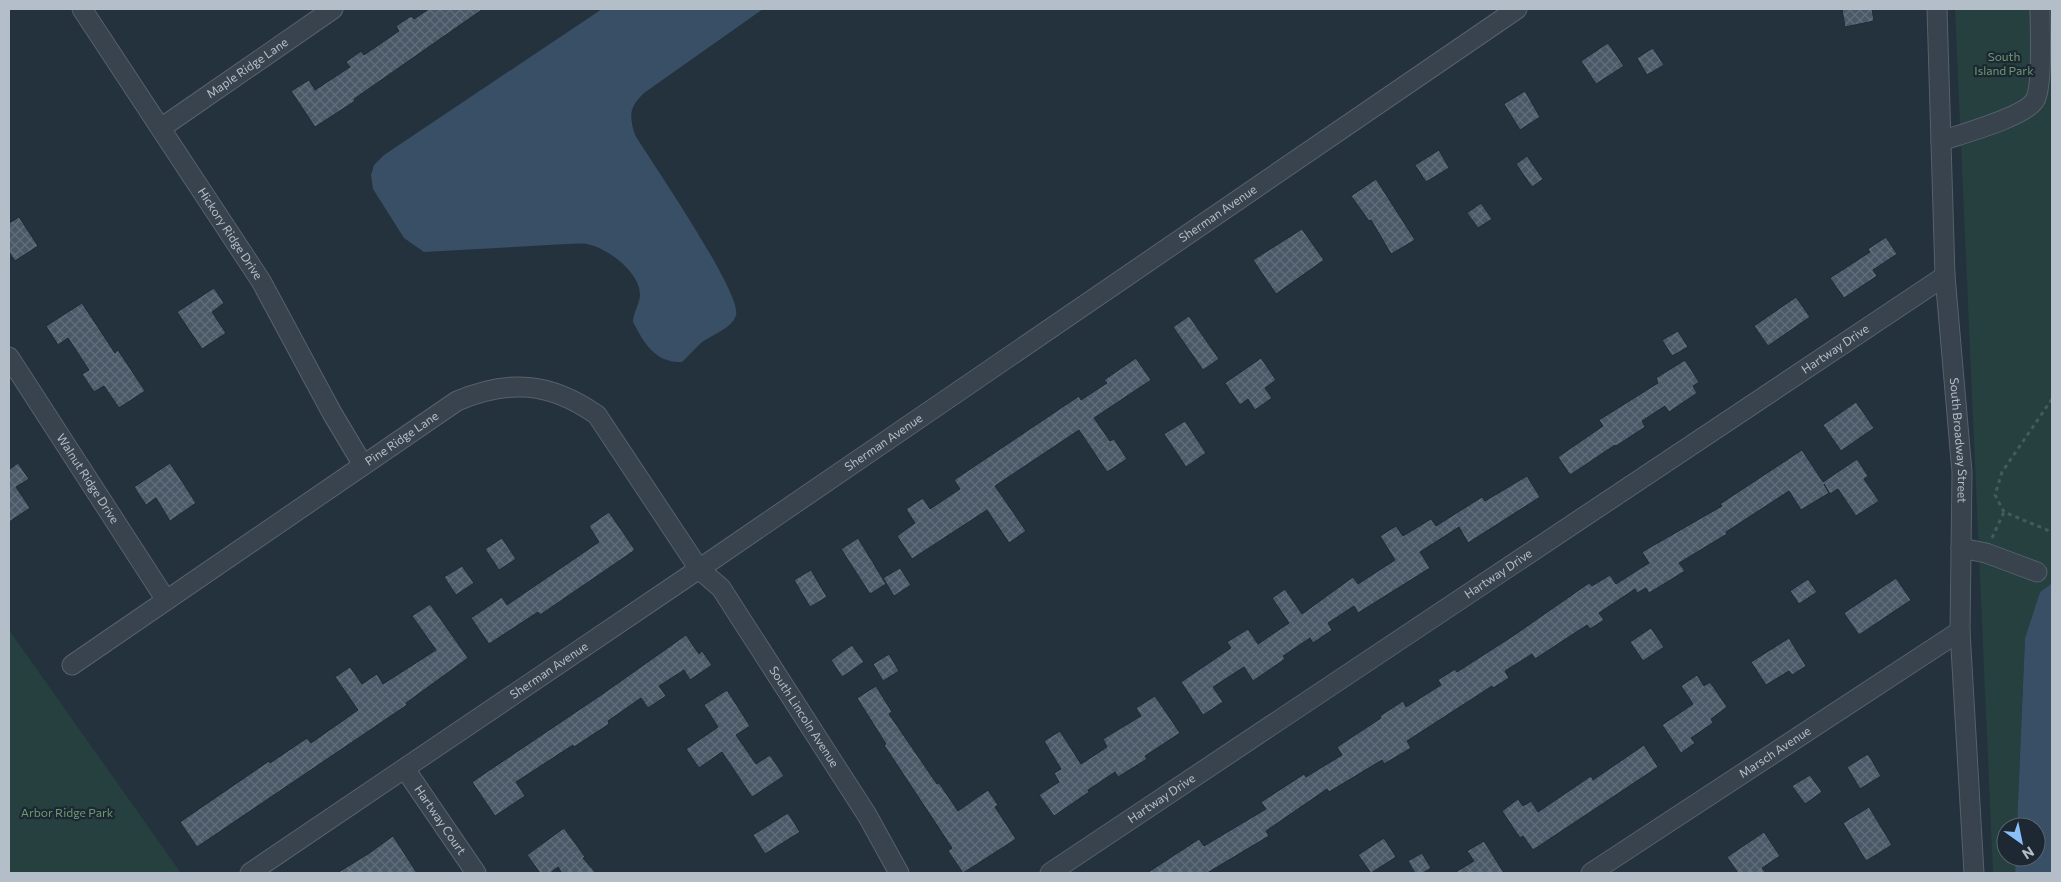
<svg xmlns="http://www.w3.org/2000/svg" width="2061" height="882" viewBox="0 0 2061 882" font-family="Commissioner,sans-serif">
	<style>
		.park { fill: #263f3f }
		.water { fill: #384f65 }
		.building { fill: url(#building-cross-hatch); stroke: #1f2a35 }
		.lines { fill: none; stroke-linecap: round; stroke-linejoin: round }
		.minor-casing { stroke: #56616c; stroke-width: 21 }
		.path { stroke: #445b5c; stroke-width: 3; stroke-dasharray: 4 4; stroke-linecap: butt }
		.minor { stroke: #38434e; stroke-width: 19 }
		.labels { text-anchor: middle; stroke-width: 4.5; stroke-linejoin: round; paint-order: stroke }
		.park-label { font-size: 12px; fill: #6b9a72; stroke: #1d2833 }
		.street-label { font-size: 12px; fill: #b4bec9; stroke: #1d2833 }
	</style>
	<defs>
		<pattern id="building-cross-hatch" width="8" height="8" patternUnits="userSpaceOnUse" patternTransform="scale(1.25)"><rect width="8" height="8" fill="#4a5967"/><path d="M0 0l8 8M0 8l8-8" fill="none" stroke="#626f7b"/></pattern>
	</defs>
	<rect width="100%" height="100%" fill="#24323e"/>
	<path class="park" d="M1955,9H2052V583L2040,592L2025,638L2017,827H2006V857H2016L2015,873H1993Z
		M9,630L181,873H9Z"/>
	<path class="water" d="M602,9H763L644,93C629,107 629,116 635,135C651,161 742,293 736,315C732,329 711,335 701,343C694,349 689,356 682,362C655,363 644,343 633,322C633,313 639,305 640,296C641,273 608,248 587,244C581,243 574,244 567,244L424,252L404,238L373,189L371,175L374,165L384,155Z
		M2052,583V873H2015L2016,857H2036V827H2017L2025,638L2040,592Z"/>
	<path class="building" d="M429,9H483L354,99L355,101L315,127L291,91L309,80L315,90L350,67L346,62L361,51L364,55L399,31L396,26L411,16L414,19Z
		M1842,9H1872L1874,21L1845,27Z
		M1608,43L1624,66L1596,84L1581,61Z
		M1653,48L1664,65L1647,75L1637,58Z
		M1525,91L1540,117L1520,130L1504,104Z
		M1439,150L1449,168L1426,182L1415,165Z
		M1527,156L1543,179L1532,187L1516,164Z
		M1376,179L1415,240L1391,254L1371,220L1369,221L1351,196Z
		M1481,203L1492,219L1478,228L1467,213Z
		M19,217L38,246L15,261L9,252V223Z
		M1302,229L1324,260L1276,294L1253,260Z
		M1886,237L1897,254L1873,270L1877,276L1844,298L1830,278L1870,252L1868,249Z
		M214,288L224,303L212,312L226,333L202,349L177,312Z
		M1796,297L1810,317L1768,346L1754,326Z
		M82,303L115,353L118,350L145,391L119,408L104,386L94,392L82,374L89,370L68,338L58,345L46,326Z
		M1189,316L1219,359L1203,370L1173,327Z
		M1678,331L1688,347L1672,356L1662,340Z
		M1136,358L1151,380L1094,418L1110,441L1114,439L1127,459L1107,472L1079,430L995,486L1026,531L1009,543L987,510L912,559L897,536L915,523L906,509L923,498L930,509L960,489L954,480L1079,396L1081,400L1107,383L1104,380Z
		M1261,358L1276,380L1265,388L1272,398L1255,410L1248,399L1240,405L1225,383Z
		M1685,360L1699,382L1693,386L1697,393L1669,412L1665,406L1642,421L1645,427L1616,446L1615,445L1570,475L1558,457L1603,426L1599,420L1658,383L1656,378Z
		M1856,402L1874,428L1841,451L1823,425Z
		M1185,421L1206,453L1186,467L1164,434Z
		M1802,450L1823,482L1857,459L1868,476L1864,479L1879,501L1856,516L1838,489L1830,494L1824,484L1829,493L1801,510L1789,491L1726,532L1727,534L1679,563L1685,571L1649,593L1646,588L1637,593L1635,589L1599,613L1604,620L1590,629L1587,625L1535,659L1532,654L1505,671L1509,678L1493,688L1492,686L1407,741L1411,748L1384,764L1382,760L1329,792L1327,789L1266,831L1269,836L1207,873H1147L1199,839L1204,846L1266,809L1261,802L1304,774L1306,777L1342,755L1337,747L1381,718L1380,716L1403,701L1406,707L1441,685L1438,680L1455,669L1457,672L1513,636L1589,583L1592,586L1610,575L1616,584L1649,563L1642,552L1722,506L1720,504Z
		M18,463L29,479L16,487L30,508L9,522V470Z
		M170,463L196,503L170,521L156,498L146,505L134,487Z
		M1527,476L1540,497L1468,543L1459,527L1420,552L1430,568L1358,613L1354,606L1328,623L1332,630L1313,643L1310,638L1283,656L1285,659L1253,681L1244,667L1213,687L1223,702L1203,715L1181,682L1231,648L1227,642L1248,629L1258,644L1289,623L1272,598L1285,589L1302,614L1353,577L1358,584L1395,560L1380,536L1396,526L1403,536L1431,519L1436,526L1482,497L1485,501Z
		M609,512L635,550L540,615L538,612L489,644L471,618L502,597L507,605L599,542L589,526Z
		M502,538L516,559L499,570L485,549Z
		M858,538L886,584L870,594L841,549Z
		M462,566L474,583L456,595L444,577Z
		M900,568L911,585L894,596L883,578Z
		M811,570L827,597L810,607L794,580Z
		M1896,578L1911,600L1859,635L1844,613Z
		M1808,579L1817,592L1799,604L1790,591Z
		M430,604L468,658L406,703L407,705L197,847L180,822L269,761L270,763L307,738L311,743L358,710L335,677L350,667L362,684L377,674L383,684L436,650L412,616Z
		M1651,628L1664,647L1643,661L1630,642Z
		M686,635L699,654L702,651L712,665L690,680L684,670L659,686L666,696L648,708L641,698L608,721L609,724L574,747L573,745L516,782L525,796L495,816L472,782L604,693Z
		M1789,638L1806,666L1792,675L1789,671L1766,685L1751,662Z
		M852,645L864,662L842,677L831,660Z
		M889,654L899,671L883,681L873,664Z
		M1697,675L1704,686L1710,682L1727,707L1711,719L1713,723L1691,738L1695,743L1681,753L1662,725L1693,704L1681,686Z
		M876,686L892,712L889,714L937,784L939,783L958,811L988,790L998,805L995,807L1016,839L963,873L948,851L952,848L884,745L886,744L857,698Z
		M727,690L750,726L736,735L756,764L770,755L784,776L752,797L722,752L699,768L686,749L718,727L704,705Z
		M1155,696L1180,733L1145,756L1147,759L1118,777L1115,772L1088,790L1089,792L1054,816L1039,795L1059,782L1054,773L1061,769L1044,741L1060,731L1081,764L1107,747L1103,739L1141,716L1136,708Z
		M1644,745L1658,767L1533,850L1523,836L1520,838L1502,811L1518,799L1523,806L1531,801L1538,812L1591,776L1593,780Z
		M1868,754L1881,776L1860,789L1847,767Z
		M1810,775L1822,792L1805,804L1792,786Z
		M1869,807L1892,845L1866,861L1843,823Z
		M788,813L800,832L765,854L753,835Z
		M564,828L585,857L583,858L596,873H562L558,867L550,873H540L527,855Z
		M1764,832L1780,856L1762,868L1766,873H1738L1727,857Z
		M393,836L417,873H337L368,854Z
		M1384,838L1396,857L1371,873L1358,855Z
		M1484,841L1504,873H1454L1474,861L1467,851Z
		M1422,853L1431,868L1423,873H1415L1408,861Z"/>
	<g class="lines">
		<g class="minor-casing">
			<g id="minor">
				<path id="s1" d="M82,9L261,281L332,413L363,465"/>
				<path id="s2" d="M1937,9L1945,276L1962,472L1960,631L1974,873"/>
				<path id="s3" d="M161,128L333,9"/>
				<path d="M1941,141C1961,134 2025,117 2035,100C2043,86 2040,27 2040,9"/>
				<path id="s4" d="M9,357L166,600"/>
				<path d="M1961,548L1986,553L2037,572"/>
				<path id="s5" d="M72,665L457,401C509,379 550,382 597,415L699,569L721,588L867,815L899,873"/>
				<path id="s6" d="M405,769L476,873"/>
				<path id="s7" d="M250,873L699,569L1517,9"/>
				<path id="s8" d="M1050,873L1945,276"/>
				<path id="s9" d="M1591,873L1960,631"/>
			</g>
		</g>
		<path class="path" d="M2052,399L2002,472L1995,495L2004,512L2052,532
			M1992,538L2004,512"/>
		<use href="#minor" class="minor"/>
	</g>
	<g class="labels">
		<g class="park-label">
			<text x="2004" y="61">South<tspan x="2004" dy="14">Island Park</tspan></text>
			<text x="67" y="817">Arbor Ridge Park</text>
		</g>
		<g class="street-label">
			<text dy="4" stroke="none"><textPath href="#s3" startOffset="105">Maple Ridge Lane</textPath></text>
			<text dy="4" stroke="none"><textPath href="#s7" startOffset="1171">Sherman Avenue</textPath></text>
			<text dy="4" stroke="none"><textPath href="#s1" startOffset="269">Hickory Ridge Drive</textPath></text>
			<text dy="4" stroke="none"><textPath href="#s8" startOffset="944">Hartway Drive</textPath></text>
			<text dy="4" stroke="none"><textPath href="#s5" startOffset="400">Pine Ridge Lane</textPath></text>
			<text dy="4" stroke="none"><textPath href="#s2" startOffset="432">South Broadway Street</textPath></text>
			<text dy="4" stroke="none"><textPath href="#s7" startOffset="766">Sherman Avenue</textPath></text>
			<text dy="4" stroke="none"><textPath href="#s4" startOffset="145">Walnut Ridge Drive</textPath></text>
			<text dy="4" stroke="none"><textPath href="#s8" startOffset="539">Hartway Drive</textPath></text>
			<text dy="4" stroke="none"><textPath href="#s7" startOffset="361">Sherman Avenue</textPath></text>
			<text dy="4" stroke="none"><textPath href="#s5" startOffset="982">South Lincoln Avenue</textPath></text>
			<text dy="4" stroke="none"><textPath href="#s9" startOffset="220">Marsch Avenue</textPath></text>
			<text dy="4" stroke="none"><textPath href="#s8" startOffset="134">Hartway Drive</textPath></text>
			<text dy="4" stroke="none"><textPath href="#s6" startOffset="62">Hartway Court</textPath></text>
		</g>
	</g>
	<rect width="2061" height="882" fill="none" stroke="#b4bec9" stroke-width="20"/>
	<g transform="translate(2021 842) rotate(147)"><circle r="24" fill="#1d2833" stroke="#59646f"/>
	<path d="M0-4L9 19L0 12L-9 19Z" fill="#8bbff8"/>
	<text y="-8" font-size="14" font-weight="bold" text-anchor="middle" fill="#b4bec9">N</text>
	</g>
</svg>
